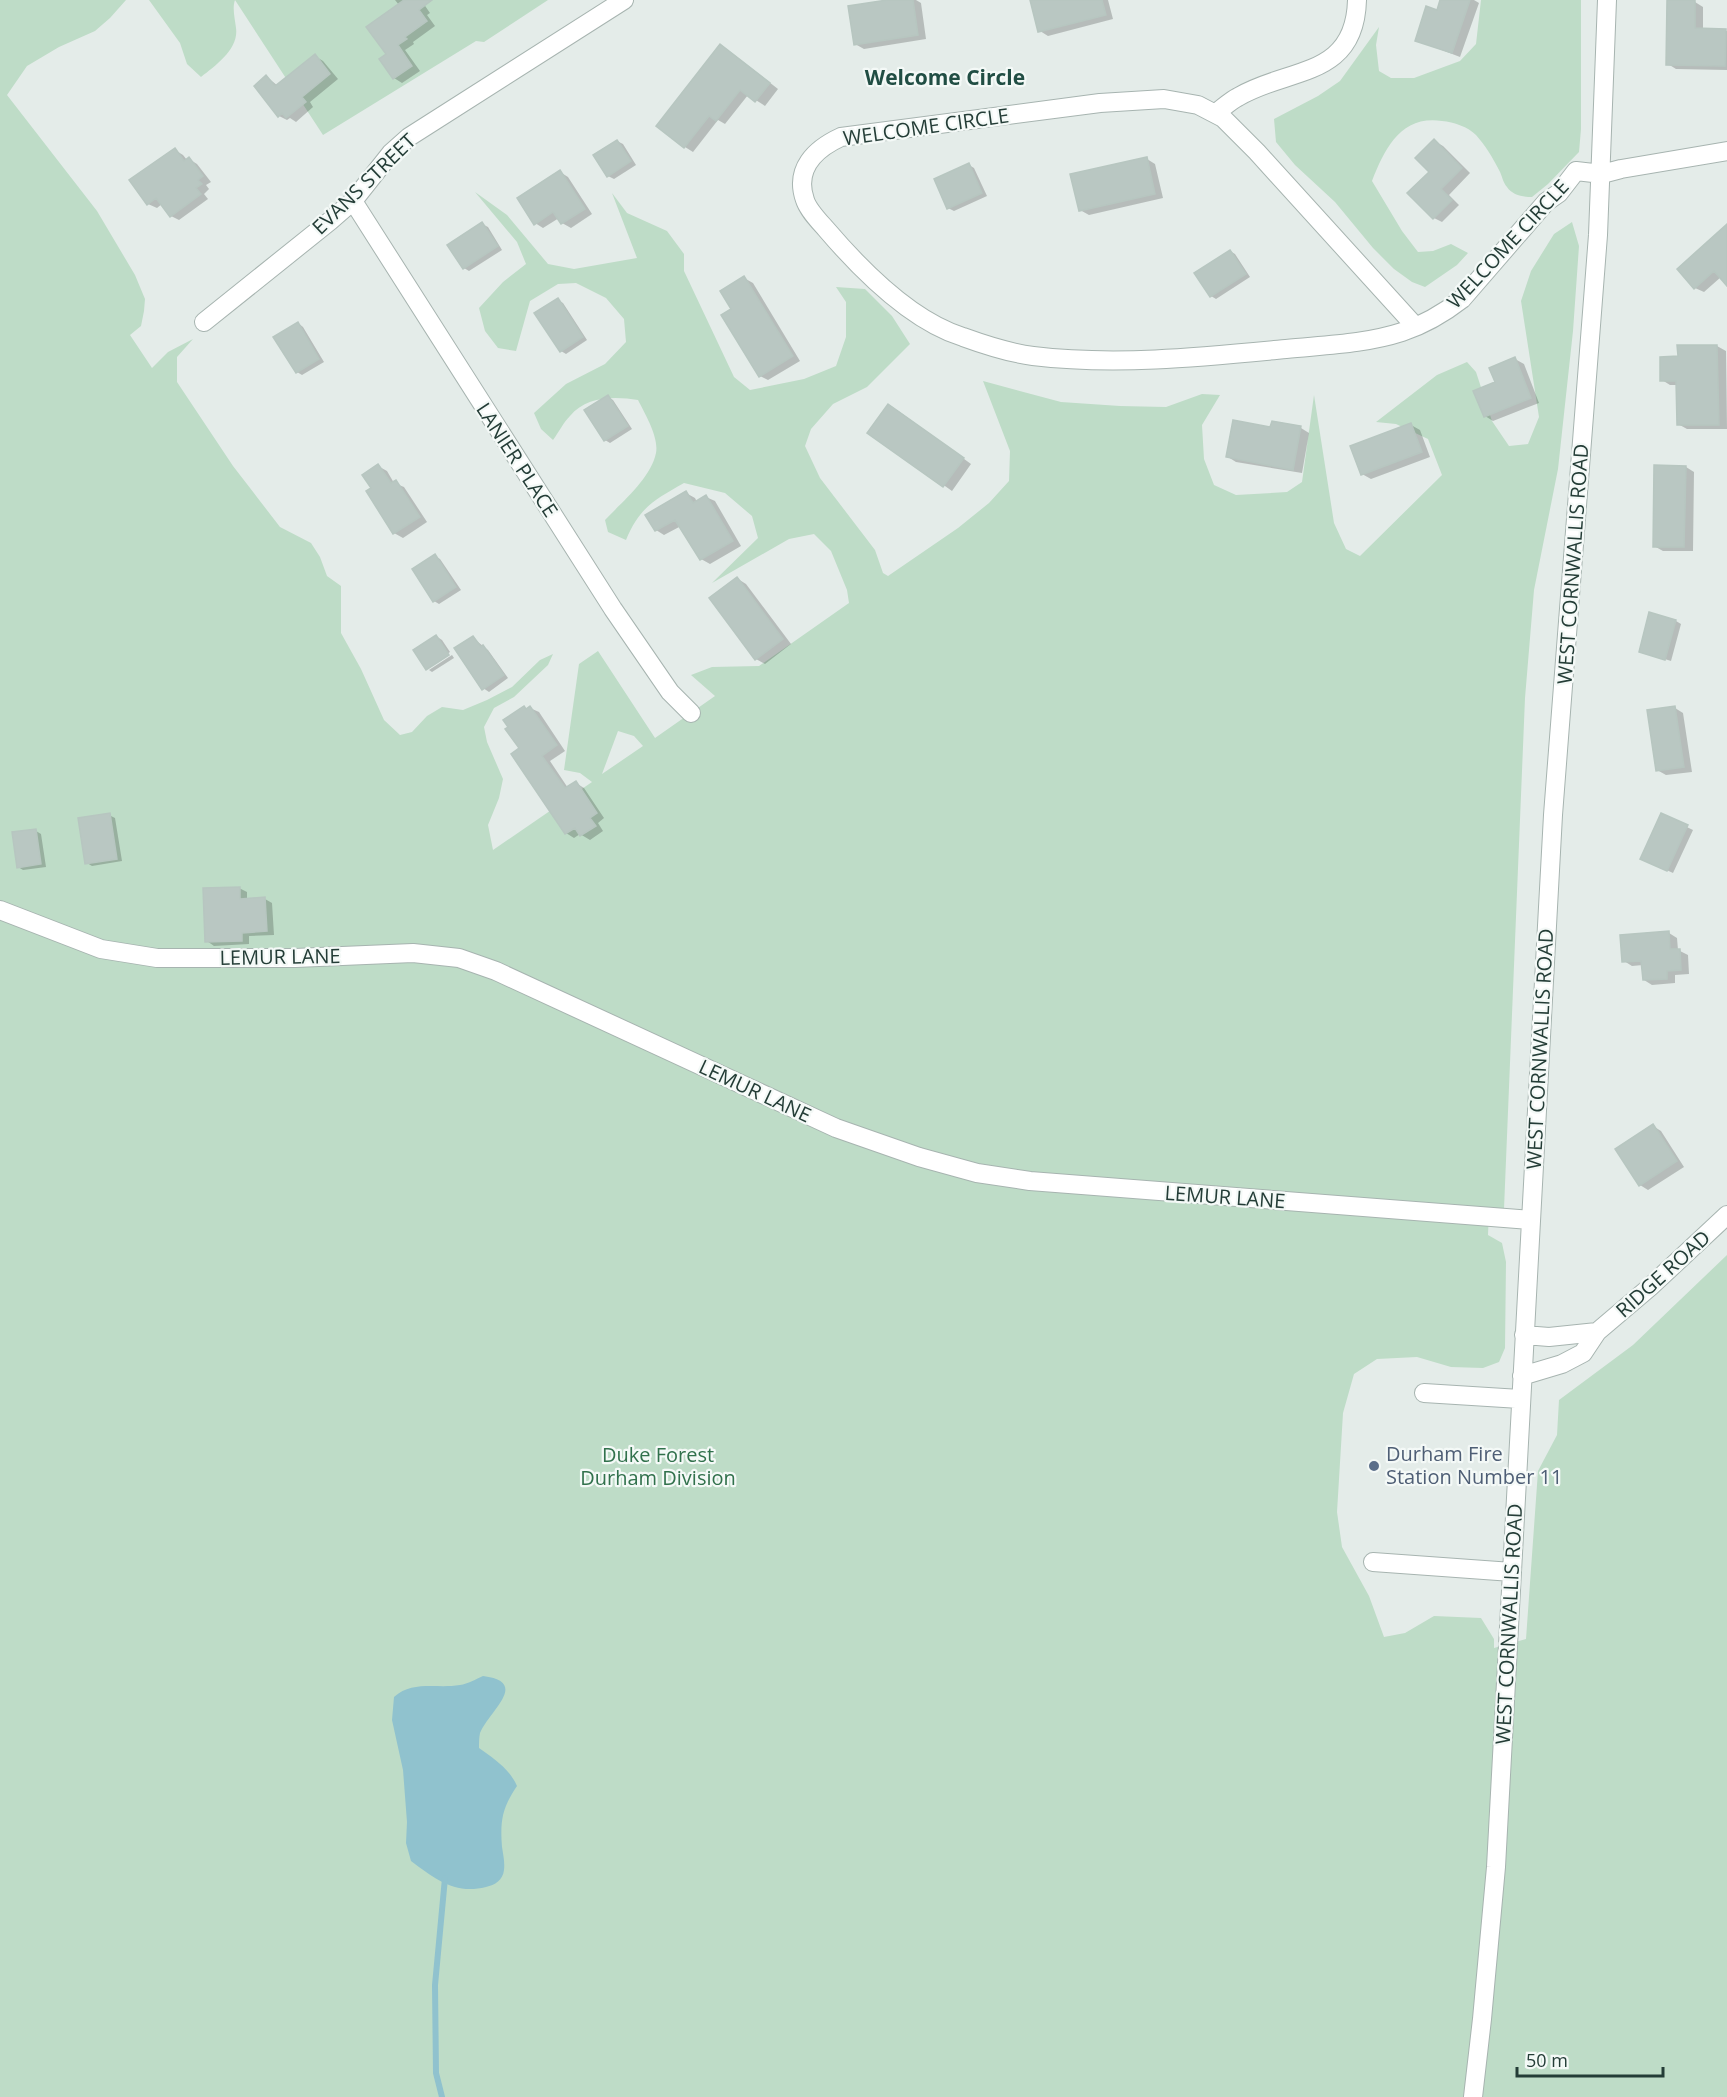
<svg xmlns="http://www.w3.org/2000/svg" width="1727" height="2097" viewBox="0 0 1727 2097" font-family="'Open Sans',sans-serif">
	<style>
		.green { fill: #bedcc7; fill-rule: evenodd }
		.water { fill: #90c2ce }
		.shadow { fill: #0003 }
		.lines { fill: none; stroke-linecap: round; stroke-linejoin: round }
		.stream { stroke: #90c2ce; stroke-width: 6 }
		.building { fill: #b9c7c2; stroke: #b7c6c0; stroke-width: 1.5 }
		.minor-casing { stroke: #a7b4b0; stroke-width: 20 }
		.minor { stroke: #fff; stroke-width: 18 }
		.service-dot { fill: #5c6f8a; stroke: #f4f9f7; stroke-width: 2 }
		.labels { text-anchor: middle; stroke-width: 4.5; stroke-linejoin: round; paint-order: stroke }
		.street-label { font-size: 20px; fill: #243d37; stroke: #f4f9f7 }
		.service-label { font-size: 20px; fill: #4e5e75; stroke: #f4f9f7; text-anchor: start }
		.park-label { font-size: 20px; fill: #31714c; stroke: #f4f9f7 }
		.neighbourhood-label { font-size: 21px; font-weight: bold; fill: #214e44; stroke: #f4f9f7 }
	</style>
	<rect width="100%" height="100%" fill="#e4ece9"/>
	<path class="green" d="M0,0H126L110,18L95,31L59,47L27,66L7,95L97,211L135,275L145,299L144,311L141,326L130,335L152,368L168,352L193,339L177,357V382L233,466L280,527L311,543L320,557L327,576L341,586V633L361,669L384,720L400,735L412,732L427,716L442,707L463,710L487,700L512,687L540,660L553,654L548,665L514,697L494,708L484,727L487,742L503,779L499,798L488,825L493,850L592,782L580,773L564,770L579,664L598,651L655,738L715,696L691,675L712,667L759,666L849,603L847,590L831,551L814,534L789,539L712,583L758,538L752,516L725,493L684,483C654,500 639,508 626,540L608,532L605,520C622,502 651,478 656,453C659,437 645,414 638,400C615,396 586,396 570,416C563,423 559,432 553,440L541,429L534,413L566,384L605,364L626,342L624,319L606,298L576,283L558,284L530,301L516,351L498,348L485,331L479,308L503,282L526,264L517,242L475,192L507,215L548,264L574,269L637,258L612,193L627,213L667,231L684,254V271L734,377L750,390L804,379L836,366L846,337V302L836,287L865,289L892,316L910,344L867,387L833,404L811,429L805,446L820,478L875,550L883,573L888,576L958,528L989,503L1009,481L1010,451L983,381L1061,402L1120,406L1166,407L1202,394L1220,395L1202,425L1204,459L1214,485L1236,495L1287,492L1302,482L1314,395L1334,523L1346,549L1360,556L1442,475L1428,439L1396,424L1376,422L1437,375L1467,362L1476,372L1492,421L1509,446L1528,444L1539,417L1521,301L1531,271L1554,234L1572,222L1579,246L1573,331L1558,469L1534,590L1525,698L1504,1209L1489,1211L1488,1235L1502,1243L1506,1262L1505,1348L1499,1362L1483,1368L1451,1367L1417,1357L1377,1359L1354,1374L1343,1413L1337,1512L1342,1547L1369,1596L1384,1637L1405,1633L1434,1616L1481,1618L1494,1639V1648L1526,1639L1538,1471L1557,1435L1559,1400L1633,1345L1727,1255V2097H0ZM618,731L634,736L643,746L602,774Z
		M149,0H548L484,42L476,41L323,135L235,0C232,8 235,19 236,28C239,49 216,65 201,77L187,64L180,43Z
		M1481,0H1581V129L1579,152L1548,184L1532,197C1523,197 1512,195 1507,187C1503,183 1502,175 1499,170C1493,158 1485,145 1476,135C1468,127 1454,122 1442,121C1401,115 1385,148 1372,181L1402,231L1418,252L1433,251L1451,244L1468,253L1457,265L1425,287L1412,282L1394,269L1373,248L1335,202L1295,165L1276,142L1274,119L1318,96L1340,81L1379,27L1376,45L1379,71L1391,78H1414L1460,61L1476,44Z"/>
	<path class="water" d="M483,1676C530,1682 490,1710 480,1733C479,1738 479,1743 479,1748C494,1759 509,1768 517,1786C502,1808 500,1821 502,1847C503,1854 505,1862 504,1870C503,1880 495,1885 486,1887C455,1895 435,1879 411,1861L406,1843L407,1822L403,1770L392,1720L394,1697C413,1680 437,1689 460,1685C468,1684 476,1679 483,1676Z"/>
	<path class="shadow" d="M395,0H421L430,13L427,15L435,26L413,42L414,44L405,50L420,71L402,83L394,78L388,55L399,5Z
		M898,0H916L921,3L926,39L864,49L855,44Z
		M1032,0H1108L1113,19L1048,36L1040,31Z
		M1442,0H1474L1479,3L1460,57L1416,40L1438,12Z
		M1695,2L1703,7V30L1727,31V70L1676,69L1668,64Z
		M729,51L778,89L765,106L748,95L725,124L718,120L693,152L685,147Z
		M315,56L323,61L338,79L310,102L313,107L296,122L290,118L287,120L279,116L267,77L278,86Z
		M617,141L623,144L636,165L614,179L608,176Z
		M1434,141L1443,146L1470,173L1449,195L1459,205L1442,222L1434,218L1431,172Z
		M175,150L183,155L187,160L189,159L197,164L211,182L206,185L209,189L204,194L208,199L179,220L171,216L162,204L157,208L148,204Z
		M1147,159L1155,164L1163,198L1089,215L1080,210Z
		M969,165L974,168L987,196L954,211L948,208Z
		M560,172L568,177L592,214L571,228L562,223L559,218L543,228L535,223Z
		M482,224L488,227L502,250L469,271L464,268Z
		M1727,226V284L1721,277L1704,292L1695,288Z
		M1230,251L1235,254L1250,277L1216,299L1211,296Z
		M744,278L753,283L800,361L768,380L760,376Z
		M558,300L563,303L587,340L566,354L561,351Z
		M298,323L303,327L324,362L302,375L297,372Z
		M1717,346L1726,351L1727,429H1687L1678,424V385H1670L1662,380L1679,358Z
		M1515,359L1524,364L1539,403L1493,421L1485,416Z
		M608,397L613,400L632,429L610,443L605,440Z
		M897,410L971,464L952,491L869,432Z
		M1273,423L1301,428L1309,433L1302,473L1236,462L1228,457L1272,429Z
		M1411,425L1420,430L1430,457L1371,479L1362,474Z
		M378,466L387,471L394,483L404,487L427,522L403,538L394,533L373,489Z
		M1686,467L1694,472L1693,551H1663L1654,546Z
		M686,493L695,498L697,502L706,497L715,501L741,546L710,564L701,559L681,526L664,535L656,530Z
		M435,556L440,559L461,590L439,604L434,601Z
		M738,579L746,584L791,644L765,664L756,659Z
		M1676,621L1681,624L1671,661L1640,651Z
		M436,636L442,640L450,652L427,667Z
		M473,638L488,650L508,678L489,692L483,688Z
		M452,655L454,658L432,672L429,670Z
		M530,708L539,712L565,751L550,761L568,788L576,783L584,788L604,818L598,823L603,831L590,840L580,834L574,838L566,833L521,749L527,710Z
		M1675,708L1683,713L1692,772L1666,775L1657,770Z
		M109,815L115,818L122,861L92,866L87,863Z
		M1662,815L1693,830L1673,873L1647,861Z
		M36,831L41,834L46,867L23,870L18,867Z
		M239,888L247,892V900L265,899L272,903L274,935L249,936V944L214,946L207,941Z
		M1669,933L1677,938L1678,950L1688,955L1689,974L1675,975V983L1652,985L1644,980L1643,965L1632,966L1624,961Z
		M1653,1126L1661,1131L1684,1167L1648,1190L1640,1185Z"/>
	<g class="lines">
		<path class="stream" d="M442,2097L436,2073L435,1985L445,1878"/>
	</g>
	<path class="building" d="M404,0H432L419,10L427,21L405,37L407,39L398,45L412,66L393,79L379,59L386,54L366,27Z
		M887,0H913L918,35L854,45L848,6Z
		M1030,0H1102L1106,15L1038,32Z
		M1440,0H1470L1452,53L1415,41L1426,6L1437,10Z
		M1667,0H1695V28L1726,29L1725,66L1666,65Z
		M720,44L770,83L755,102L740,90L716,121L709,116L684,148L656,126Z
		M315,54L330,74L302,97L306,102L286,118L282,113L278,117L254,86L266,75L275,86Z
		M1434,139L1462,168L1441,189L1452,200L1433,219L1407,193L1429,172L1415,158Z
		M617,140L631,161L607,177L593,155Z
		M175,148L184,161L189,157L203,176L198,180L202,184L196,188L201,194L170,217L156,198L147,205L129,180Z
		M1147,157L1155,194L1079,211L1070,174Z
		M969,163L982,193L947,209L934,179Z
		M560,170L585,209L561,224L553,212L534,225L517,198Z
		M482,222L498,246L463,269L447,245Z
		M1727,224V286L1714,271L1694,289L1677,269Z
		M1230,250L1246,274L1210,297L1194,273Z
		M744,276L793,356L759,377L721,315L731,309L720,291Z
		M558,298L583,337L560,352L534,313Z
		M298,322L319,359L296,373L273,337Z
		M1677,345H1717L1719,425H1677L1676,381H1660V357L1678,356Z
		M1515,357L1531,398L1484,417L1473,391L1495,382L1489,368Z
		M608,395L628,426L604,441L584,410Z
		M888,404L964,458L943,487L867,433Z
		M1233,420L1270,427L1272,421L1301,426L1293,470L1226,457Z
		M1411,423L1422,452L1361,475L1350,446Z
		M378,464L391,483L396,480L420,517L393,534L366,491L371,488L362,475Z
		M1654,465L1686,466L1684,547H1653Z
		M686,491L693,503L706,495L733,541L700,560L675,520L655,531L645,515Z
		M435,554L456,587L433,602L412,569Z
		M737,577L783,639L755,660L709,598Z
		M1649,612L1676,620L1665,660L1639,652Z
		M436,635L449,655L426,670L413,650Z
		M473,636L481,647L483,645L504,675L482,690L454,648Z
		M524,706L526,709L530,706L557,745L542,756L565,788L576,781L597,813L590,818L596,826L580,836L575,828L565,834L511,754L519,748L505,729L508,727L503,720Z
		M1675,706L1684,767L1656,771L1647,710Z
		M110,813L117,859L85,864L78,818Z
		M1661,813L1688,825L1667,871L1640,859Z
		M36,829L41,864L17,868L12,832Z
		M240,887V899L265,897L267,931L242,933V941L205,942L203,888Z
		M1669,931L1670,949H1680L1681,970L1667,971V979L1643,980L1641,961L1622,962L1620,935Z
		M1653,1124L1677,1161L1639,1186L1615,1149Z"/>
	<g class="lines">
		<g class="minor-casing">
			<path id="minor" d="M1216,113C1223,108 1230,101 1238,97C1288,67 1355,79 1357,0
				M353,201L613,609L670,692L691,713
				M204,322L330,221L353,201L391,153L409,137L624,0
				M1415,326L1257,152L1223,118L1198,105L1164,99L1100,103L841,137C815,149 794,169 805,200C808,210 819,221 826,229C861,270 911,321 963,337C985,345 1010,353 1033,356C1116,366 1203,357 1286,349C1325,345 1365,344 1402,332C1423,325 1444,313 1462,299L1546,202L1559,193L1576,171L1602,174L1621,169L1727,151
				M0,910L101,949L157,958H295L413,953L459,958L496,971L836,1128L919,1157L977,1173L1030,1181L1531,1220
				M1524,1335L1549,1337L1597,1332
				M1522,1376L1562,1364L1583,1353L1597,1332L1650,1287L1727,1215
				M1424,1393L1520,1399
				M1373,1562L1512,1572
				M1473,2097L1482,2019L1496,1867L1553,815L1598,235L1607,0"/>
		</g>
		<use href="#minor" class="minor"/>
	</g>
	<circle class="service-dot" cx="1374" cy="1466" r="6"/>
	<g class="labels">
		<g class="street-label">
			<text transform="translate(926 127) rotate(-8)" y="7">WELCOME CIRCLE</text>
			<text transform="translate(364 184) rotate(-44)" y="7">EVANS STREET</text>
			<text transform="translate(1508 244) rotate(-47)" y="7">WELCOME CIRCLE</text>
			<text transform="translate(517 460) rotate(57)" y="7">LANIER PLACE</text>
			<text transform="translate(1573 564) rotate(-86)" y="7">WEST CORNWALLIS ROAD</text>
			<text transform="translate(280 957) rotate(-1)" y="7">LEMUR LANE</text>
			<text transform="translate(1540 1049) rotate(-87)" y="7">WEST CORNWALLIS ROAD</text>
			<text transform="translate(755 1091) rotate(25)" y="7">LEMUR LANE</text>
			<text transform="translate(1225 1197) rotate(4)" y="7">LEMUR LANE</text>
			<text transform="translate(1663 1274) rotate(-42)" y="7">RIDGE ROAD</text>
			<text transform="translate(1509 1624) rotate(-87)" y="7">WEST CORNWALLIS ROAD</text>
		</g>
		<g class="service-label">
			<text x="1386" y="1461">Durham Fire<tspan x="1386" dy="23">Station Number 11</tspan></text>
		</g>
		<g class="park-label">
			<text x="658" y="1462">Duke Forest<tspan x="658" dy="23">Durham Division</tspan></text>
		</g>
		<g class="neighbourhood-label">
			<text x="945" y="85">Welcome Circle</text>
		</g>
	</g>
	<path d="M1517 2067v9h146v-9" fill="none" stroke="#243d37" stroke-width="3"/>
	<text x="1526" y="2067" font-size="18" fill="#243d37" stroke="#f4f9f7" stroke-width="4.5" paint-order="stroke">50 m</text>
</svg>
